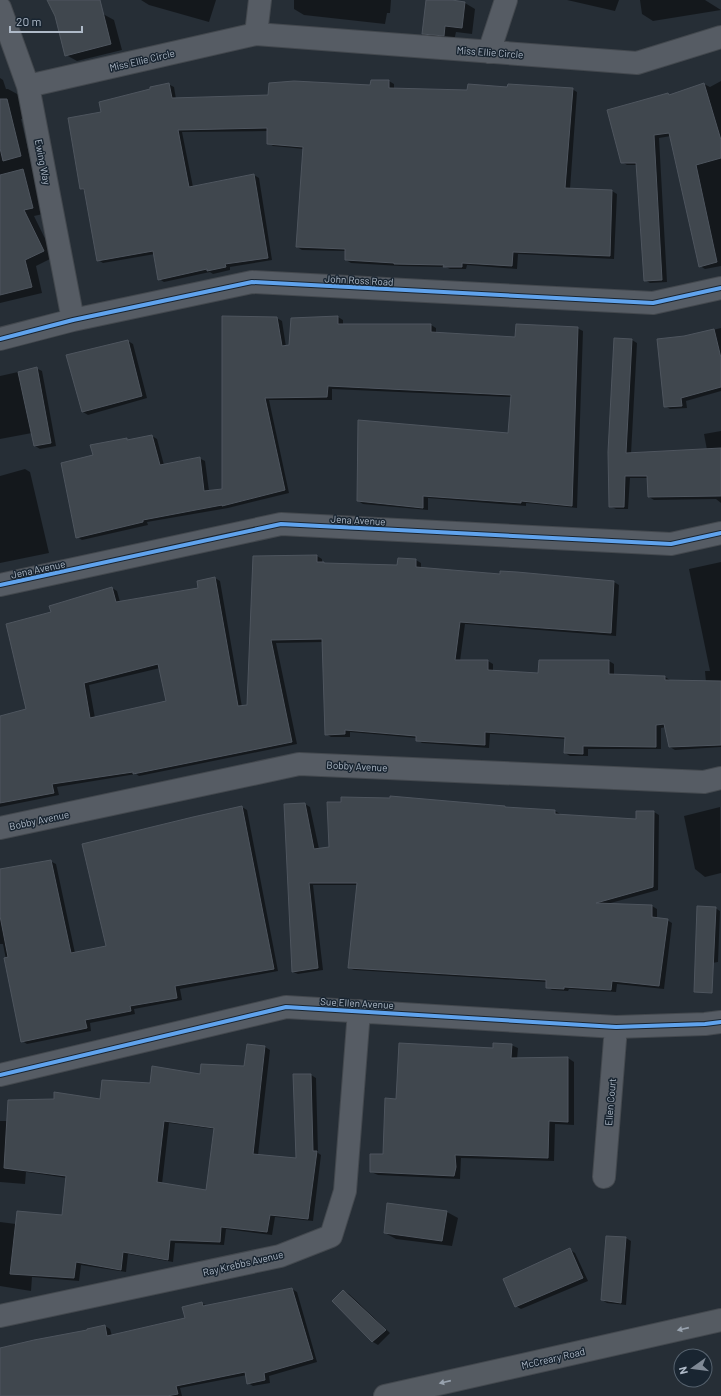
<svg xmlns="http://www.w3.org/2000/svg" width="721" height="1396" viewBox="0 0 721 1396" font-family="Barlow,sans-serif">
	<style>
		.shadow { fill: #0007; fill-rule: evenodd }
		.building { fill: #40474e; stroke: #4e555e; fill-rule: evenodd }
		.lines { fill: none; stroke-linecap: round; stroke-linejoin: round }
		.street-casing { stroke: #43484e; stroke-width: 24 }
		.secondary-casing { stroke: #43484e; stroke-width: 24 }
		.street { stroke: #565c64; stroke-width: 22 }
		.secondary { stroke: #555b62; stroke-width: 22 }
		.cycleway-casing { stroke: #192531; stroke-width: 6 }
		.cycleway { stroke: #60a3ed; stroke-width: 4 }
		.oneway { fill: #98a2ae }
		.labels { text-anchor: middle; stroke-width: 3; stroke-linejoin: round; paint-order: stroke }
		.street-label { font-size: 10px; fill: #afbac8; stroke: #192531 }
	</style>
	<rect width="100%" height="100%" fill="#262e36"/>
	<path class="shadow" d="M141,0H216L209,22L149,5Z
		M294,0H391L390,13H387L385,24L304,15L294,9Z
		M427,0H445L465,3L475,9L472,34L456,32L454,41L434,40L423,34Z
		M567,0H619L615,11Z
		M640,0H705L721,10L653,21L642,14Z
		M103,14L114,20L122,50L77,61L66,55Z
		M0,78L3,80L6,89H8L19,95L25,118L21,119L43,214L34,216L54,257L36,266L42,293L0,303Z
		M372,81H389L394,84V89L468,92L508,88L572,89L577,92L570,189L612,191L617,194L614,259L518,254L517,269L467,265L466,269H450L446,267L400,266L351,263L346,260V251L302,250L297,247L304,149L273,146L268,143V131L182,132L193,187L254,175L259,178L272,260L230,267V270L213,274L210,272L164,282L159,279L155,254L103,263L98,260L85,191L81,189L102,112L168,84L174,87L176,99L269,96L371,86Z
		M721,81V266L705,269L700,266L671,136L659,138L667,282L650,283L645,280L637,165H627L622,162L668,94L670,96L704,84L710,87Z
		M338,317L343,320V325H431L436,328V333L516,338L577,328L583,331L577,508L526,503V506L428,498V510L363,504L358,501L509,434L512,397L332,389V400H269L289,493L228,508L147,522L148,525L82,540L77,537L94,456L126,439L129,441L152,436L157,439L164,465L199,458L205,461L209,491L223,490L277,318L282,321L286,347Z
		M721,328V391L686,401L687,408L670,409L665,406L684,337Z
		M615,339L632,340L637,343L631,454L707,450L704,434L721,431V503L716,499L654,500L649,497V478H630L628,509H616L610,506Z
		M128,341L133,344L147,398L88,415L83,412Z
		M36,368L42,371L56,446L40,449L35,446L32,433L0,439V376Z
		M25,469L30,472L49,553L0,563V476Z
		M317,556L322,559V563L398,566L416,560L421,563V568L614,582L619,585L616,636L465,624L460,661H488L493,664V671L539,674L540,661H609L614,664V675L665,677L670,680L706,682L705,671H710L689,569L721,562V747L675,750L670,747L666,727L661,728V749H588V756H570L565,753L566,739L490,734L489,748L422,743L417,740V738L350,732V737H331L326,734L323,642L276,643L297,744L139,776L136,774L57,787L59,795L0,807V717L28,710L52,613L112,588L117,591L120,602L199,589L215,578L220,581L242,707L248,706L254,557ZM160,668L168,702L95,718L89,685Z
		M305,804L310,807L319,849L330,848L504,807L507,808L555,811L560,814V815L637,821V812H654L659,815L658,890L607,904L652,906L657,909V919L667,920L672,923L664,989L617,984L616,992L569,989L568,991L552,990L547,987V982L354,970L349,968L358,885H313L323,970L298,974L293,972Z
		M242,807L247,810L278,971L180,989L182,1000L134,1009L135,1014L90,1023L91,1031L27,1044L22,1041L3,944H0V870L50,861L56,864L75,953L108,947Z
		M720,807L721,873L705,877L695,869L684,816Z
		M715,908L720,911L718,962L701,965Z
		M248,1045L265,1047L270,1050L258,1155L297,1159L311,1075L316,1078L318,1153L321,1155L313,1221L275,1217L272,1235L226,1229L224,1245L175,1243L173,1262L128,1254L126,1272L81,1265L79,1281L32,1277L31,1291L0,1286V1222L16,1224L63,1216L67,1178L26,1172L25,1184L0,1182V1121H8L101,1100L151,1084L245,1068ZM169,1123L214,1129L207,1191L162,1184Z
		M511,1045L518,1048L517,1059L568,1058L574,1062V1125L555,1124L554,1161L461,1158L460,1179L378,1175L371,1172L384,1155L397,1100L494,1049Z
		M388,1204L447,1212L458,1218L452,1246L396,1239L385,1233Z
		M626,1238L631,1241L626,1305L607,1303L602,1300Z
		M570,1250L575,1253L588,1281L521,1309L516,1306Z
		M292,1289L297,1292L317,1362L269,1376L270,1383L253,1386L248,1383L247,1375L180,1388L182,1396H0V1349L89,1331L105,1326L110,1329L112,1336L186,1319L202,1303L207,1306Z
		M344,1291L349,1294L390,1333L378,1345L373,1342L333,1301Z"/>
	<path class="building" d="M47,0H100L111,44L65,56L55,16Z
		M426,0H452L465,2L462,28L445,26L444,36L422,34Z
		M371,80H389V88L467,90L468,84L507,87L508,84L573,88L565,188L612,190L610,256L513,252L512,266L462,263V267H443L444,265L394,264V263L345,260V249L296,247L303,147L267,144V128L178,130L189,187L254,174L268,258L225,264L226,267L207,271V269L158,280L153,251L97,261L84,189H80L68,118L101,112L99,102L150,89V87L169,83L172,98L268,95L269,83L294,81L370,85Z
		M704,83L721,140V158L696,165L717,262L699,267L669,133L654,135L662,280L644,281L636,163H621L607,110L668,93L669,95Z
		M0,99H7L21,156L3,161L0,148Z
		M23,169L33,208L24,210L44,251L25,260L32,287L0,295V175Z
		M222,316L277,317L282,346L289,345L291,318L338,316V324H431V332L515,337L516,324L578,327L572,506L521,501V503L423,496V508L357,501L358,420L508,433L511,395L328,386L327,397L265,398L285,490L222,506V505L143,520V522L76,538L61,463L93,455L90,445L127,438V440L152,435L160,465L200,457L204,491L222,489Z
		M714,329L721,358V387L681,398L682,406L664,407L657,339L684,336Z
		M614,338L632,339L626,453L721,448V496L648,497L647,476H625L624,507H609L608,452Z
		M128,340L142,396L82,412L66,355Z
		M37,367L51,443L34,446L18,372Z
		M317,555V562H324V563L397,565L398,558L416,559V567L500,574V571L517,572L614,581L611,633L460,622L455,660H488V670L538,673L539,660H609V674L665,676V680L721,681V745L669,747L664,724L656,725V747L583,746V754L564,753L565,737L485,732V745L416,741V736L345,730V734L325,735L322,639L271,640L292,742L133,774V772L52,784L54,793L0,803V716L26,709L6,624L51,612L49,606L112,587L116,602L198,588L197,581L215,577L238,706L247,705L253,556ZM158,664L166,701L90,718L84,683Z
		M390,796L505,806V807L555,810V814L636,819V811H654L653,887L596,903L652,905V917L668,919L659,986L612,981L611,990L564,987V989L546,988V980L348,968L357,883H309L318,968L292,972L284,804L305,803L314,849L329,847L327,802H341V797L390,798Z
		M242,806L274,969L175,986L177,998L130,1006L131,1011L85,1020L87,1028L21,1042L4,958L8,957L0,916V869L51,860L71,953L106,946L82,844L193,817Z
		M697,906L716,907L712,993L694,992Z
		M399,1043L493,1048V1043L512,1044L511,1058L568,1057V1122L549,1121L548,1158L455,1155L456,1167L454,1176L370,1172V1154H383L385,1098L396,1099Z
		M247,1044L265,1046L253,1154L296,1158L293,1074H311L313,1151H317L308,1219L270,1215L267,1232L221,1227L220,1242L170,1240L168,1260L123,1252L121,1270L76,1262L74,1278L10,1274L17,1211L62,1215L66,1176L4,1168L8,1100L54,1099V1092L100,1099L102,1080L150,1083L152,1066L200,1074L201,1064L244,1066ZM164,1121L214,1128L206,1190L157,1182Z
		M387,1203L447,1211L442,1241L384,1233Z
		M606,1236L626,1237L621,1303L601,1300Z
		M570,1248L583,1278L515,1307L503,1279Z
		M292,1288L313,1359L264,1373L265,1380L247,1384L245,1372L176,1386L178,1394L167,1396H0V1348L34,1340L87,1330V1329L105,1325L107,1336L185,1318L182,1307L202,1302L203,1306Z
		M343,1290L386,1330L372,1342L332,1301Z"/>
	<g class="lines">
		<g class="street-casing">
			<path id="street" d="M0,8L28,86L73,320
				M256,34L260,0
				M489,52L506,0
				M28,86L256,34L637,63L721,37
				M0,339L73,320L252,282L653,303L721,288
				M0,585L281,524L671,544L721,533
				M0,828L299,764L704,782L721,778
				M0,1075L286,1007L616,1027L705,1024L721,1022
				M604,1177L616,1027
				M0,1316L280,1256L331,1236L345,1191L359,1011"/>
		</g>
		<g class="secondary-casing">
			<path id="secondary" d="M385,1396L721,1320"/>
		</g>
		<use href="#street" class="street"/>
		<use href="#secondary" class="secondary"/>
		<g class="cycleway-casing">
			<path id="cycleway" d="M0,339L73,320L252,282L653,303L721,288
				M0,585L281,524L671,544L721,533
				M0,1075L286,1007L616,1027L705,1024L721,1022"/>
		</g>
		<use href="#cycleway" class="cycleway"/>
	</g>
	<defs><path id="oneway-solid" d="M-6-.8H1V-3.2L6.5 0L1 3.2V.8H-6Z"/></defs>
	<g class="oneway">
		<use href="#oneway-solid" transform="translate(683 1329) rotate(167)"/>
		<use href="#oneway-solid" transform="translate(445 1382) rotate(167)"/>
	</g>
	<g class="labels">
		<g class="street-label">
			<text transform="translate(490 52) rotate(4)" y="4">Miss Ellie Circle</text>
			<text transform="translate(142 60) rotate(-13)" y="4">Miss Ellie Circle</text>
			<text transform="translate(43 162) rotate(79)" y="4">Ewing Way</text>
			<text transform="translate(359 280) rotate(3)" y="4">John Ross Road</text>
			<text transform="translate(358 520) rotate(3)" y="4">Jena Avenue</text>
			<text transform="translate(38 569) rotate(-12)" y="4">Jena Avenue</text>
			<text transform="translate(357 766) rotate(3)" y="4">Bobby Avenue</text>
			<text transform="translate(39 820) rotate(-12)" y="4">Bobby Avenue</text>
			<text transform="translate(357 1003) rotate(3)" y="4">Sue Ellen Avenue</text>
			<text transform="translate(610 1102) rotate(-85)" y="4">Ellen Court</text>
			<text transform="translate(243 1263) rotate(-13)" y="4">Ray Krebbs Avenue</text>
			<text transform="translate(553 1358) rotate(-13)" y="4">McCreary Road</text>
		</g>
	</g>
	<g transform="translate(693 1368) rotate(256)"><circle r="19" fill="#192531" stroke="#55616d"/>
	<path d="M0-3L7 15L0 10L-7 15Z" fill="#7f8995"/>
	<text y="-6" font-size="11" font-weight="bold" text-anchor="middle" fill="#afbac8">N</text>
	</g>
	<path d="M10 26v6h72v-6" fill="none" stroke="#afbac8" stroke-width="2"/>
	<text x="16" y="26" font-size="12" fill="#afbac8" stroke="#192531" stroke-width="3" paint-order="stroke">20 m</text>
</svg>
